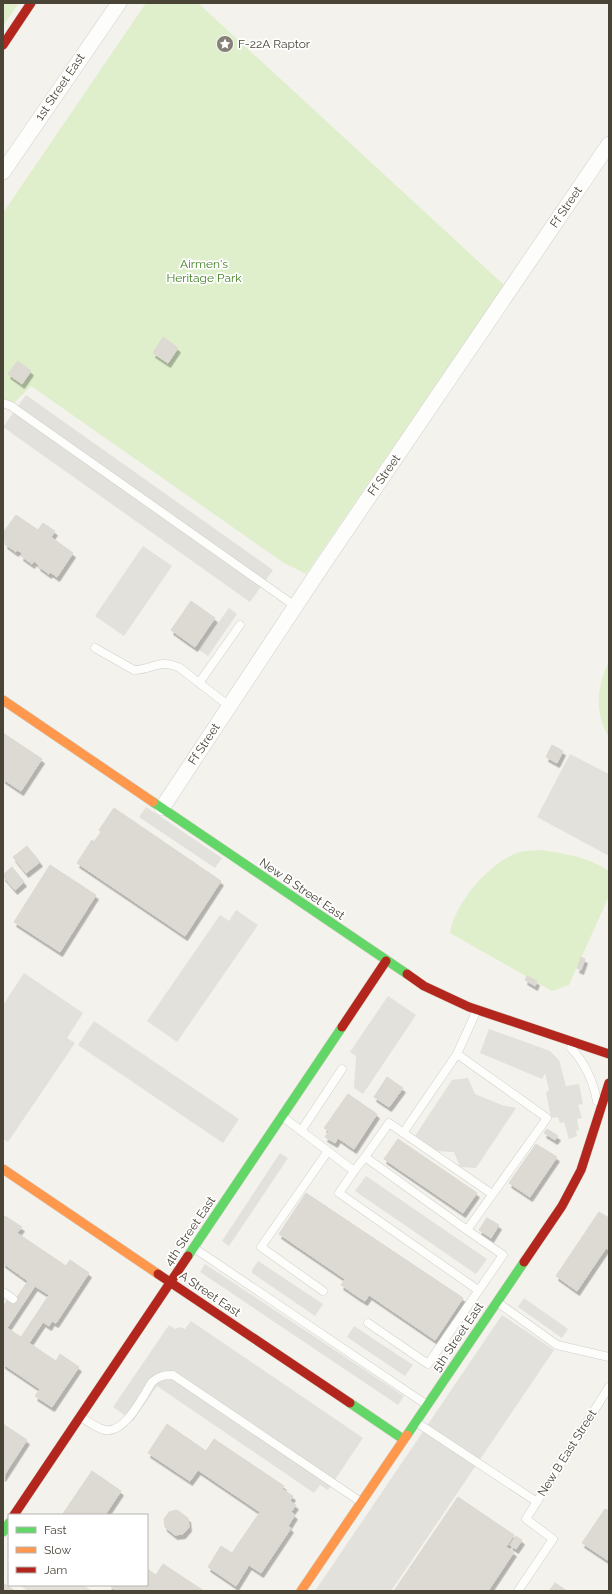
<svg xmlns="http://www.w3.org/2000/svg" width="612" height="1594" viewBox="0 0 612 1594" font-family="Raleway,sans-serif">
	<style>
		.green { fill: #dfefcb }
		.parking { fill: #e2e1dc }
		.building { fill: #dddad4; stroke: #dcd9d2; fill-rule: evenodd; filter: url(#shadow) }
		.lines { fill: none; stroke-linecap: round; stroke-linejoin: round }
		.lane-casing { stroke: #d1cfc9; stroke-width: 9 }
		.street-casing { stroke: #d1cfc9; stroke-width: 16 }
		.fast-casing { stroke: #d3cfc3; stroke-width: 10 }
		.slow-casing { stroke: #d3cfc3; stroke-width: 10 }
		.jam-casing { stroke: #d3cfc3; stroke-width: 10 }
		.lane { stroke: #fdfdfc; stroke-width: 8 }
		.street { stroke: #fdfdfc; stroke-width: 15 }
		.fast { stroke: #63d668; stroke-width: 9 }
		.slow { stroke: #ff974d; stroke-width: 9 }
		.jam { stroke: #b3261e; stroke-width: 9 }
		.labels { text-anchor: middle; stroke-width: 3.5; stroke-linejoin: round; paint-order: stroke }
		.poi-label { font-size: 12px; fill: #4a4437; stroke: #fff; text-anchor: start }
		.street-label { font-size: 12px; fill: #4a4437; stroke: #fff }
		.park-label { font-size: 12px; fill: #438125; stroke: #fff }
	</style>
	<defs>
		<filter id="shadow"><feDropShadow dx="2.5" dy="4.5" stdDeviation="0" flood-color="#0004"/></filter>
	</defs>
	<rect width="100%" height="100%" fill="#f3f2ec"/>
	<path class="green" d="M3,3H19L3,26Z
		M146,3H198L504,285L306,574L284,563L31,386L11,406L3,398V213Z
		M609,661V737C594,713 597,686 609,661Z
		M542,850C567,854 588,857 609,871V896L569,985L552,991L450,933C455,903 487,866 514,854C523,850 533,851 542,850Z"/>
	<path class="parking" d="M26,395L273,570L250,602L3,427Z
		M143,546L172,566L124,636L95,616Z
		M229,608L237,614L208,656L199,650Z
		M570,754L609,774V856L537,817Z
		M146,807L222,858L215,868L139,817Z
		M236,910L258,925L177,1042L147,1021L220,915L229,921Z
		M24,973L83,1013L67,1038L75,1043L8,1142L3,1139V1005Z
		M388,996L416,1015L363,1094L354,1088L356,1056L350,1052Z
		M94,1021L239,1119L223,1143L78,1045Z
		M489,1029L550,1051L559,1060L566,1086L579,1084L583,1104L578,1105L582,1118L577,1119L579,1130L576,1131L577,1136L569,1139L564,1122L560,1123L558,1117L551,1118L546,1092L549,1090L545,1073L542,1079L480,1053Z
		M468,1078L475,1094L502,1105L516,1108L476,1168L460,1167L454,1152L437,1151L415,1136L452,1080Z
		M280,1153L288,1158L229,1246L222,1241Z
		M366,1176L487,1259L476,1274L355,1191Z
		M258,1261L323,1304L315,1316L252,1273V1270Z
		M205,1264L404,1396L398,1405L200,1272Z
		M524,1298L568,1329L562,1338L518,1307Z
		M502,1315L554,1350L391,1591H315Z
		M191,1321L363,1438L328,1490L320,1485L314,1493L157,1386L133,1421L113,1407L169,1325L175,1329L179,1327L185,1329Z
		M354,1326L413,1365L405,1376L347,1337Z
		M20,1585H83L92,1591H28Z"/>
	<path class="building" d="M163,337L178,348L168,363L153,353Z
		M18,361L31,371L22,384L8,374Z
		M16,515L38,530L43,523L55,531L51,537L73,553L57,577L50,572L49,574L38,566L39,565L34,561L32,564L21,556L22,553L17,550L16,552L5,544L6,542L3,540V533Z
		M191,601L215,618L195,647L171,630Z
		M3,733L42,759L21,791L3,779Z
		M552,745L563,751L557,763L546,757Z
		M114,808L221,881L185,936L77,863L92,840L94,842L101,832L99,830Z
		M27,846L40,862L26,873L13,857Z
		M50,865L96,895L60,952L14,922Z
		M12,867L24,882L15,890L3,876V875Z
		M581,957L585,959L581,970L577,968Z
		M527,976L537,981L535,986L525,980Z
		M387,1077L403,1088L389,1107L374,1097Z
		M348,1094L377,1114L354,1149L338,1138L335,1143L325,1137L329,1131L324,1128Z
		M547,1129L558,1136L555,1140L544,1133Z
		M398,1139L477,1193L463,1213L384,1159Z
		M536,1144L557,1157L530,1197L509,1183Z
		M306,1193L463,1298L435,1340L369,1295L365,1301L357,1296L341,1285L345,1279L279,1234Z
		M599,1212L609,1218V1251L606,1248L577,1291L556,1276Z
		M5,1216L22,1227L17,1233L66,1266L70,1260L89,1273L56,1323L52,1321L49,1326L43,1322L29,1343L56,1361L60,1354L79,1367L52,1407L35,1396L40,1389L3,1364V1304L4,1305L8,1299L13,1303L28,1281L3,1263V1218ZM35,1286L49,1295L21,1337L7,1328Z
		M487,1218L499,1225L491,1238L479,1230Z
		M3,1424L27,1440L3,1477Z
		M167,1424L206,1451L214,1439L284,1486L282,1489L293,1496L290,1501L296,1505L291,1512L295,1515L288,1526L291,1528L261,1573L249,1565L236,1586L208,1567L221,1546L232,1553L260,1512L198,1470L190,1481L148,1453Z
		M92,1471L121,1491L105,1515H62Z
		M458,1497L514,1535L506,1547L514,1552L488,1591H394Z
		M605,1509L609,1511V1561L582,1543Z
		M177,1510L188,1518L189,1527L183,1534L175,1535L165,1527L164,1519L169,1512Z
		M516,1536L522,1540L516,1549L510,1545Z
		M163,1564L204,1591H117L109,1585H147V1569L156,1575Z
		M3,1583L15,1591H3Z
		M555,1583L567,1591H549Z"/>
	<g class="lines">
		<g class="lane-casing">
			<path id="lane" d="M3,403L11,406L295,606
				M95,648L134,670C153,670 158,658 180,668L229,706
				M199,683L240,625
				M571,1048C585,1063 593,1080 597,1101
				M457,1054L477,1010
				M283,1117L354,1171L365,1157L467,1230L547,1118L457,1054L403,1133
				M301,1131L342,1069
				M365,1157L389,1123L492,1194
				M354,1171L339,1193L478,1290
				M194,1248L427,1405
				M323,1291L261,1247L328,1151
				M3,1292L13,1299
				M497,1302L557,1345L609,1357
				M368,1323L428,1364L503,1255L467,1230
				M81,1417C89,1422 96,1428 105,1430C125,1434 143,1396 152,1382C159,1376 164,1375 173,1375L361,1502
				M416,1422L537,1502
				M518,1591L553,1539L526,1519L609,1387"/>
		</g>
		<g class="street-casing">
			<path id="street" d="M3,172L119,3
				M162,808L322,566L609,144"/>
		</g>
		<g class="fast-casing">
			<path id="fast" d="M153,802L407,974
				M188,1256L342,1027
				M350,1403L403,1439
				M407,1435L524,1262
				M3,1532L9,1523"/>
		</g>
		<g class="slow-casing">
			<path id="slow" d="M3,700L153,802
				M3,1169L158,1274
				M301,1591L407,1435"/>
		</g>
		<g class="jam-casing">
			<path id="jam" d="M3,45L31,3
				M407,974L424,986L469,1007L609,1054
				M342,1027L386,961
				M524,1262L562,1206L581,1170L609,1083
				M158,1274L350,1403
				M14,1515L188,1256"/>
		</g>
		<use href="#lane" class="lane"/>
		<use href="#street" class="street"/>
		<use href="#fast" class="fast"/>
		<use href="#slow" class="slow"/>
		<use href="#jam" class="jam"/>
	</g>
	<defs>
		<g id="sight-disc" transform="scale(0.9)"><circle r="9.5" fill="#858176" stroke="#fff"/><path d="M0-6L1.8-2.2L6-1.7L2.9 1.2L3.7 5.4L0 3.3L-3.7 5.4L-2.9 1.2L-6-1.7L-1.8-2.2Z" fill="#fff"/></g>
	</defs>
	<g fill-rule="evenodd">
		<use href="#sight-disc" x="225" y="44"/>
	</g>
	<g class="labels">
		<g class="poi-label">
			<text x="238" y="48">F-22A Raptor</text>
		</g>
		<g class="street-label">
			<text transform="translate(60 87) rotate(-56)" y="4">1st Street East</text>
			<text transform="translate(566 207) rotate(-56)" y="4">Ff Street</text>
			<text transform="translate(384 475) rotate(-55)" y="4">Ff Street</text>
			<text transform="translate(204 744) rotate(-57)" y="4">Ff Street</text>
			<text transform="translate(302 889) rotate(34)" y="4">New B Street East</text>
			<text transform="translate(190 1231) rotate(-56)" y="4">4th Street East</text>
			<text transform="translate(210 1294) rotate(34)" y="4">A Street East</text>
			<text transform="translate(458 1337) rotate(-56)" y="4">5th Street East</text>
			<text transform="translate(567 1453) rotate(-58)" y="4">New B East Street</text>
		</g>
		<g class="park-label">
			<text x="204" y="268">Airmen's<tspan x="204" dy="14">Heritage Park</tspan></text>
		</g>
	</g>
	<rect width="612" height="1594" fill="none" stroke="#4a4437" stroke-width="8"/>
	<rect x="8" y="1514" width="140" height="72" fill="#ffffff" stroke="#b7b4af"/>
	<rect x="16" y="1527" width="20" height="6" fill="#63d668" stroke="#b7b4af"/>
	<text x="44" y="1534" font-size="12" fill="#4a4437">Fast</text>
	<rect x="16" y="1547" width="20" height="6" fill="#ff974d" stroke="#b7b4af"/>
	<text x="44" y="1554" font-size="12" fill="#4a4437">Slow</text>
	<rect x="16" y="1567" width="20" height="6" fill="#b3261e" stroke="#b7b4af"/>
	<text x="44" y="1574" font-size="12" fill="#4a4437">Jam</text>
</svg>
